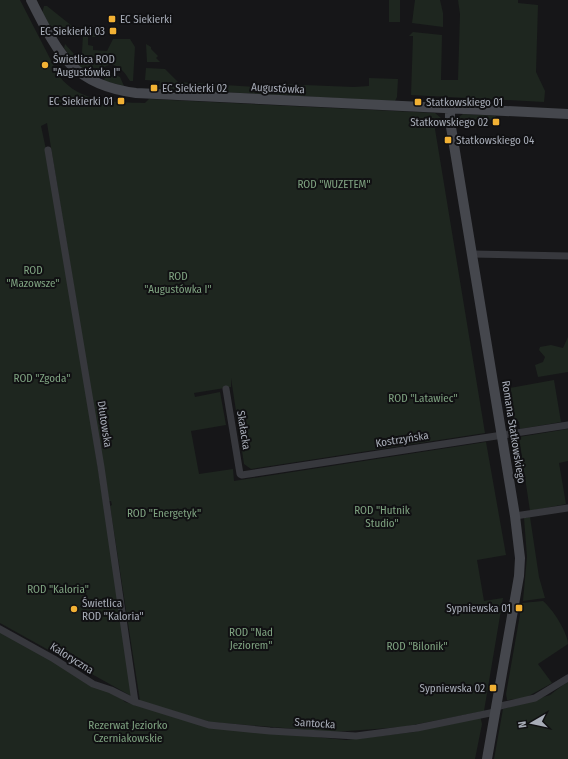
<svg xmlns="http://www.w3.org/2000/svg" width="568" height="759" viewBox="0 0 568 759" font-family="'Fira Sans Condensed',sans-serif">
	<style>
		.green { fill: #1e261f }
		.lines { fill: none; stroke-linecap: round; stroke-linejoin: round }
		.street { stroke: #37383d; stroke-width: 7 }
		.secondary { stroke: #45474d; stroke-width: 10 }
		.poi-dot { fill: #f2b134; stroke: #111113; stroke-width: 1.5 }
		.labels { text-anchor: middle; stroke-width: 4; stroke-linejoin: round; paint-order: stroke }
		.poi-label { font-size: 11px; fill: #a8adb8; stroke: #111113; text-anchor: start }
		.street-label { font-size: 11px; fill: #a8adb8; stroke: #111113 }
		.park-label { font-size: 11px; fill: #7fa381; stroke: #111113 }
	</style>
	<rect width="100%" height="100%" fill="#161618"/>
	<path class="green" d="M0,0H20L59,76C80,103 114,102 145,103L149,99L435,113L441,118L442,124L434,123L485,433L251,469L244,464L231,378V387L194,393L195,397L220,392L226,425L191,431L199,474L233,469L234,481L486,442L506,555L477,560L484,601L503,598L484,711L403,727L334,732L210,722L140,701L110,506L112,505L111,501H109L47,123L41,126L47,154L82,364L133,697L0,623Z
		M389,0H400V22H389Z
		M415,0H440L443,13V27L412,23Z
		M458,0H518V3L538,5L536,72L545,91L544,102L411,95L413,36H409L413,32L442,35L441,80H458L460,14Z
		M44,6H47L72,26L59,33L51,30L42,13Z
		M91,30L100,31V37H88V45L93,46V50L107,51L113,39H130L135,47L133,81H130C124,71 114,58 102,69C98,72 97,75 91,76L79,67L64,48L65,44L75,55L82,53L83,34Z
		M146,44L151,47V49L158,56L156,58L160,62H147Z
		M146,68L165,69L178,82L273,88L279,84L354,87L369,86V78L398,79L397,97L395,101L161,89L159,87L160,81L145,80Z
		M112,73L120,77L124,86L104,81L105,75Z
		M463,114L496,116L494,120L456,119Z
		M568,337V372L538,377L535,365L543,362L545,357L539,350L540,347L551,345L563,348Z
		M554,380L561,422L520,429L519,422L514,418L510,388Z
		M568,429V461L559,463L566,504L530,511L519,437Z
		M530,517L539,577L545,598L523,601L527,557L524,518Z
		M543,601C552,608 568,633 568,644L538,664L552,683L525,698L507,700L506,694L522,603Z
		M0,632L118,695L125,702L207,726L346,740L414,732L480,715L482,724L475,759H0Z
		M568,681V759H494L503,709L550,695Z"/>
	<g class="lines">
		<path class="street" d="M48,150L101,467L135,702
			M472,254L568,256
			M226,389L240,474L242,475L568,425
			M515,516L568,508
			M0,629L54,659L93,684L111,690L135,702L209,725L270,731L356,736L417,728L495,712
			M496,707L535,698L568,678"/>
		<path class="secondary" d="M31,0C58,53 72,85 136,93L568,114
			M450,109V121L515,516L520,558L519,576L487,759"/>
	</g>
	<g class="poi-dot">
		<rect x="108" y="15" width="8" height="8" rx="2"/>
		<rect x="109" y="27" width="8" height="8" rx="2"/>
		<circle cx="45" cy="65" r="4"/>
		<rect x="150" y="84" width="8" height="8" rx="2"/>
		<rect x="117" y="97" width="8" height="8" rx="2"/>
		<rect x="414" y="98" width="8" height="8" rx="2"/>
		<rect x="492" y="118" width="8" height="8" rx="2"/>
		<rect x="444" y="136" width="8" height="8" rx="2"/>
		<rect x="515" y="604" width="8" height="8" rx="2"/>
		<circle cx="74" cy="609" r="4"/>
		<rect x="489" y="684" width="8" height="8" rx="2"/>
	</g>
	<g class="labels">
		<g class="poi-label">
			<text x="120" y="23">EC Siekierki</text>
			<text x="105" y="35" text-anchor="end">EC Siekierki 03</text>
			<text x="53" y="63">Świetlica ROD<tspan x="53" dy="13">"Augustówka I"</tspan></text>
			<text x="162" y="92">EC Siekierki 02</text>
			<text x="113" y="105" text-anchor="end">EC Siekierki 01</text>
			<text x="426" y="106">Statkowskiego 01</text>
			<text x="488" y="126" text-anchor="end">Statkowskiego 02</text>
			<text x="456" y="144">Statkowskiego 04</text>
			<text x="82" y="607">Świetlica<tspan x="82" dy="13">ROD "Kaloria"</tspan></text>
			<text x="511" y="612" text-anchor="end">Sypniewska 01</text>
			<text x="485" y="692" text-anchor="end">Sypniewska 02</text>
		</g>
		<g class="street-label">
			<text transform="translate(278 88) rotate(3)" y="4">Augustówka</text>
			<text transform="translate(105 424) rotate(81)" y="4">Dłutowska</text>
			<text transform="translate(244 430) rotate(81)" y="4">Skałacka</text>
			<text transform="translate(514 432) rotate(81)" y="4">Romana Statkowskiego</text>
			<text transform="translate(402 439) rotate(-9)" y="4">Kostrzyńska</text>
			<text transform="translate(72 658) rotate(32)" y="4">Kaloryczna</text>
			<text transform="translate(315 723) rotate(4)" y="4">Santocka</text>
		</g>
		<g class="park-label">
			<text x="334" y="188">ROD "WUZETEM"</text>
			<text x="33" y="274">ROD<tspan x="33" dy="13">"Mazowsze"</tspan></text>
			<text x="178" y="280">ROD<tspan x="178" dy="13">"Augustówka I"</tspan></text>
			<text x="42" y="382">ROD "Zgoda"</text>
			<text x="423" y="402">ROD "Latawiec"</text>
			<text x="382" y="514">ROD "Hutnik<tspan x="382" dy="13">Studio"</tspan></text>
			<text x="164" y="517">ROD "Energetyk"</text>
			<text x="58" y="593">ROD "Kaloria"</text>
			<text x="251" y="636">ROD "Nad<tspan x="251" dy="13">Jeziorem"</tspan></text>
			<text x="417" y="650">ROD "Bilonik"</text>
			<text x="128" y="729">Rezerwat Jeziorko<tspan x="128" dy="13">Czerniakowskie</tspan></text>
		</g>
	</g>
	<g transform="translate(532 723) rotate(261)" stroke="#111113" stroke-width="3" paint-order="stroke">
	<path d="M0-3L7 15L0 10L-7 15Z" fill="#a8adb8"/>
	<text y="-6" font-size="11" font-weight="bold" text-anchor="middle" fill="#a8adb8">N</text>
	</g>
</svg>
